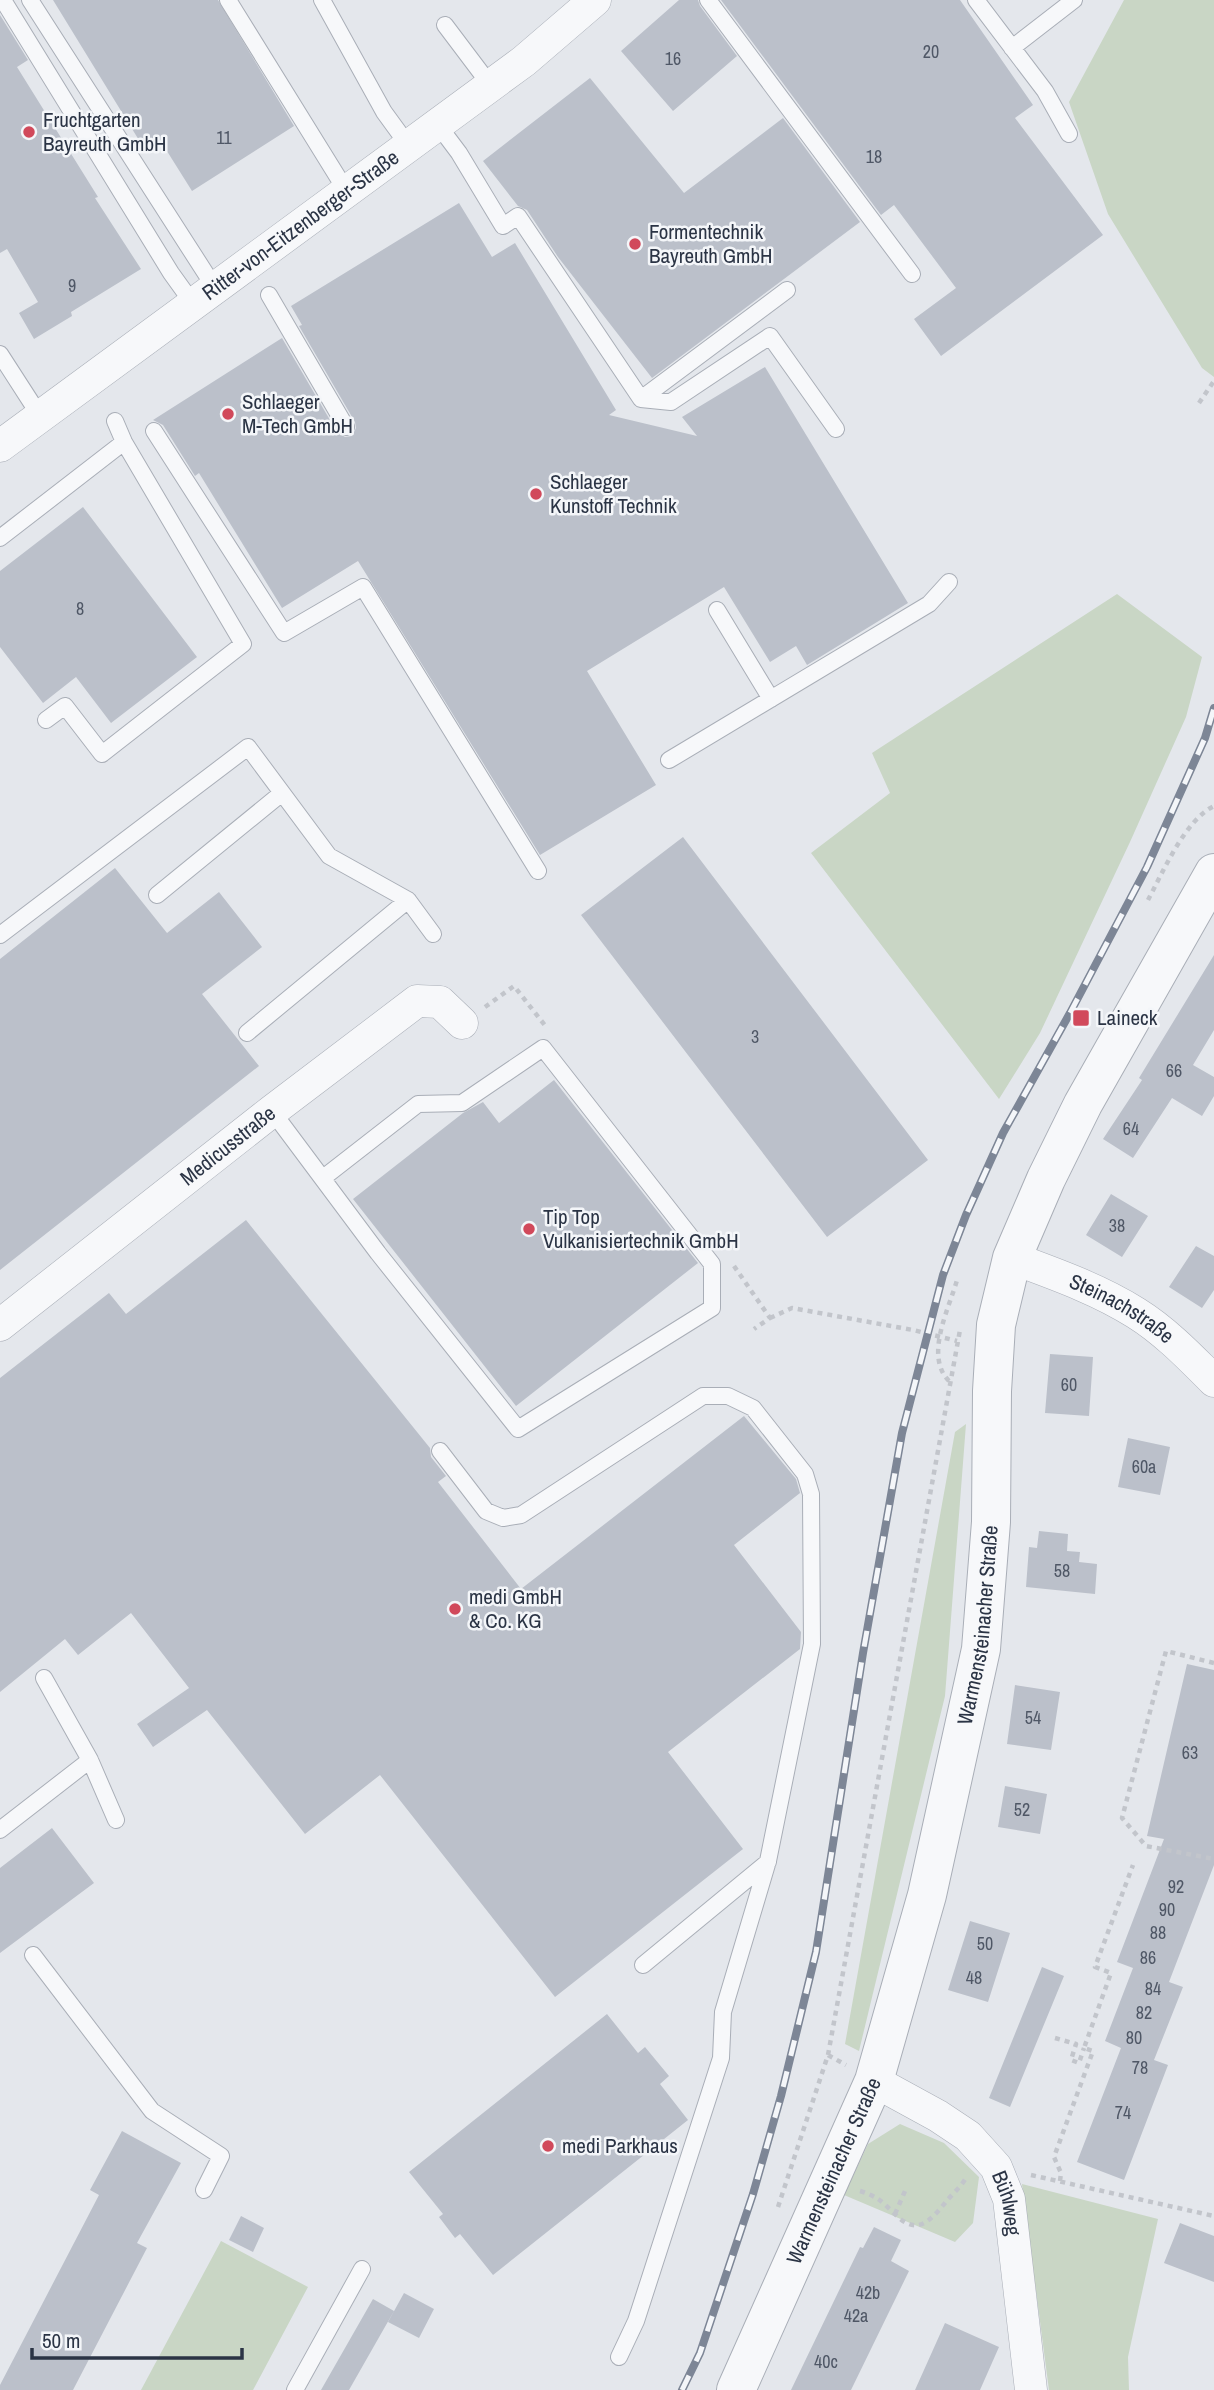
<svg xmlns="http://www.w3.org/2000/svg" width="1214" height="2390" viewBox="0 0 1214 2390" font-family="'Archivo Narrow',sans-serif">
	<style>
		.green { fill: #c9d6c5 }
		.building { fill: #bbc0ca }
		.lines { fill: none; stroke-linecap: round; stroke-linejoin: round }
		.service-casing { stroke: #a9aeb7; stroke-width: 18 }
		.minor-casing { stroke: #a9aeb7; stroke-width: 33 }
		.tertiary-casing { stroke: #a9aeb7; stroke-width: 40 }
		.path { stroke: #c2c5cb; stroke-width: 4.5; stroke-dasharray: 5 5; stroke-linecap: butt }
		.service { stroke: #f7f8fa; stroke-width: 16 }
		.minor { stroke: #f7f8fa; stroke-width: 32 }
		.tertiary { stroke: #f7f8fa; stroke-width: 38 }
		.rail-casing { stroke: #7d8696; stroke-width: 8 }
		.rail { stroke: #f4f6f9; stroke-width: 5; stroke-dasharray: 16; stroke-linecap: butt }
		.poi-dot { fill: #d1495b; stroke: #f4f6f9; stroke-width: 2.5 }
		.labels { text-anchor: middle; stroke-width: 5; stroke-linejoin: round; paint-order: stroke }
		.number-label { font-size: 18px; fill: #4f5766 }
		.poi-label { font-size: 21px; fill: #2b3445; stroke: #f4f6f9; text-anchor: start }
		.street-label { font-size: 21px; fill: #2b3445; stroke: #f4f6f9 }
	</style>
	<rect width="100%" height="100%" fill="#e4e7ec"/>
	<path class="green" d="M1124,0H1214V377L1202,368L1108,214L1069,102Z
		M1117,594L1202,657L1186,717L1130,842L1040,1033L999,1099L811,853L890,793L872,753Z
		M966,1424L945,1696L859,2051L845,2044L955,1432Z
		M900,2124L944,2143L979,2177L973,2223L955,2242L844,2195L868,2144Z
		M1022,2184L1158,2219L1128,2357L1129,2390H1049Z
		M221,2241L308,2287L253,2390H141Z"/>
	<path class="building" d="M53,0H218L294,126L192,191L160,140L145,150Z
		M679,0H698L700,6L737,56L673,111L621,51Z
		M721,0H960L1033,105L1015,118L1103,235L941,356L914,319L956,288L894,205L881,215Z
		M0,15L28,60L17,67L98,197L95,198L141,269L71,312L72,316L34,339L19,313L38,302L7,249L0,253Z
		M590,78L684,193L783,118L860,222L652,378L558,257L527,210L518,206L483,161Z
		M459,203L492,257L515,243L616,410L609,415L697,436L682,417L765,367L908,603L807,665L796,646L770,662L724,587L587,671L656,785L540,855L358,561L282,608L199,473L195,476L163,425L153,420L282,338L337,432L345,437L352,436L356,428L355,422L299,326L302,325L291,306Z
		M83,507L197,657L111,723L76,677L43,703L0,647V571Z
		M683,837L928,1160L827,1237L581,915Z
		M115,868L167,933L219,892L262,947L202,994L259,1066L0,1270V959Z
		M1214,955V1030L1193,1065L1214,1077V1096L1202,1116L1172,1098L1133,1158L1103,1139L1142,1080L1139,1078Z
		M554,1080L698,1263L516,1406L353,1199L463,1113L483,1102L499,1123Z
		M1111,1194L1148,1216L1122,1257L1086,1235Z
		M246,1220L430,1448L431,1457L446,1476L438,1482L521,1589L744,1416L796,1479L800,1493L734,1545L801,1632L800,1649L668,1752L743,1849L555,1997L380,1775L305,1834L207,1710L153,1747L137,1724L189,1688L131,1613L78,1655L65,1639L0,1692V1378L109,1293L126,1314Z
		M1196,1246L1214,1256V1290L1202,1308L1169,1287Z
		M1050,1354L1093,1357L1089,1416L1045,1413Z
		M1128,1438L1170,1447L1160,1495L1118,1487Z
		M1039,1531L1068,1534L1067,1551L1080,1552L1079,1562L1097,1564L1095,1594L1026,1587L1029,1547L1037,1548Z
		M1187,1664L1214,1670V1865L1169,1982L1183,1987L1154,2060L1168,2065L1124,2180L1077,2162L1121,2048L1105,2041L1133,1968L1117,1962L1164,1839L1147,1836Z
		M1015,1685L1060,1692L1051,1750L1007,1744Z
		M1005,1786L1047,1794L1040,1834L998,1827Z
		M52,1828L94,1883L0,1953V1868Z
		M970,1921L1010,1933L988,2002L948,1990Z
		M1042,1967L1064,1976L1010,2107L989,2098Z
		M607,2014L638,2053L645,2047L669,2076L660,2084L688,2120L493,2275L460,2234L455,2238L439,2217L443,2214L409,2172Z
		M122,2131L181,2163L137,2243L147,2248L73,2390H0V2385L99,2195L90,2190Z
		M241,2216L264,2228L253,2252L229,2240Z
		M1180,2223L1214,2236V2282L1164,2263Z
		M874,2227L901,2240L891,2261L909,2271L851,2390H791L860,2247L863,2248Z
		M404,2293L434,2309L419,2338L388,2322Z
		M373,2299L394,2311L349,2390H321Z
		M945,2323L999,2347L980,2390H915Z"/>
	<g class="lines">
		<g class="service-casing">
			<path id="service" d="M3,0L171,273L194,305
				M30,0L215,288
				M228,0L347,192
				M322,0L384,112L408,145
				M708,0L912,274
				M976,0L1045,91L1069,134
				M445,25L491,86
				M1012,48L1074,0
				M438,125L459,153L503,226L518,216L641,399L787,290
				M269,295L346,427
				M0,354L40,416
				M641,399L671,402L770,336L836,429
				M154,431L284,633L363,587L538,871
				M0,538L124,442
				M717,610L771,699
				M46,720L65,706L102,754L243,644L124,442L115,421
				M669,760L929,604L949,582
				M157,895L282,793
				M408,900L433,934
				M0,935L248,747L329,856L408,900L247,1033
				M272,1111L378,1253L518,1429L712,1308V1264L543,1048L462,1103L418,1104L323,1178
				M440,1451L486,1511L503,1518L521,1515L703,1396H728L753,1408L805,1474L811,1494L812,1644L768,1861L723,2012L721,2058L636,2321L619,2357
				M44,1678L90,1760L116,1820
				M0,1830L90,1760
				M33,1955L152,2111L221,2156L204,2190
				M643,1965L768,1862
				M295,2390L362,2269"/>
		</g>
		<g class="minor-casing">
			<g id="minor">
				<path id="s1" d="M0,446L524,61L595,0"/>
				<path id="s2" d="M1012,1258C1055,1274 1098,1289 1136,1313C1165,1331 1190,1357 1214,1381"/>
				<path id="s3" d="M0,1325L272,1111L417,1001L440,1002L462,1023"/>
				<path id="s4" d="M874,2081L938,2116L968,2136L996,2167L1009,2199L1031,2390"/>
			</g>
		</g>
		<g class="tertiary-casing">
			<g id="tertiary">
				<path id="s5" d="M736,2390L874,2081L927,1895L981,1649L991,1522L992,1391L996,1325L1012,1258L1046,1179L1083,1104L1214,873"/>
			</g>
		</g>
		<path class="path" d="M1199,403L1214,381
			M1148,900C1163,872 1185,820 1214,806
			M485,1007L514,986L547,1028
			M734,1266L770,1318L754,1329
			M770,1318L792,1308L913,1330L957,1341
			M949,1381C924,1356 949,1309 957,1280
			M1214,1663L1166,1651L1122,1818L1146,1846L1214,1859
			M1055,2038L1076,2044L1071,2060L1079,2063L1084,2048
			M828,2055L846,2065
			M1031,2175L1214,2216
			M1060,2181L1061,2173L1054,2157L1093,2051L1084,2048L1111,1973L1095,1967L1133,1865
			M860,2191C879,2197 882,2202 896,2215C917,2236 930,2221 945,2203C951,2195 960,2188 966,2178
			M778,2207L828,2055L960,1330
			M895,2214L905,2191"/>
		<use href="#service" class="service"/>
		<use href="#minor" class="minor"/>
		<use href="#tertiary" class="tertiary"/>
		<g class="rail-casing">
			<path id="rail" d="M682,2390L700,2353L753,2194L781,2096L816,1952L863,1653L902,1433L943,1275L966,1215L1003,1133L1070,1013L1147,867L1205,738L1214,708"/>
		</g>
		<use href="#rail" class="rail"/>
	</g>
	<g class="poi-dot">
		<circle cx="29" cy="132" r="7"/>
		<circle cx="635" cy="244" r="7"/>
		<circle cx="228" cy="414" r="7"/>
		<circle cx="536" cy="494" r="7"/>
		<rect x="1072" y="1009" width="18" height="18" rx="3.5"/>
		<circle cx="529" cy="1229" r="7"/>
		<circle cx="455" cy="1609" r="7"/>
		<circle cx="548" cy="2146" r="7"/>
	</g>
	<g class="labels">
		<g class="number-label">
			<text x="931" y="58">20</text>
			<text x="673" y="65">16</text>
			<text x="224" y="144">11</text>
			<text x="874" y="163">18</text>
			<text x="72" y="292">9</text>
			<text x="80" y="615">8</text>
			<text x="755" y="1043">3</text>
			<text x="1174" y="1077">66</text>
			<text x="1131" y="1135">64</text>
			<text x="1117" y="1232">38</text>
			<text x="1069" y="1391">60</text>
			<text x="1144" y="1473">60a</text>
			<text x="1062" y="1577">58</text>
			<text x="1033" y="1724">54</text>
			<text x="1190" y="1759">63</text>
			<text x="1022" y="1816">52</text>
			<text x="1176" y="1893">92</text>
			<text x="1167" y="1916">90</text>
			<text x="1158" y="1939">88</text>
			<text x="985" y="1950">50</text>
			<text x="1148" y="1964">86</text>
			<text x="974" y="1984">48</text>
			<text x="1153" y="1995">84</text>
			<text x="1144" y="2019">82</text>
			<text x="1134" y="2044">80</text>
			<text x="1140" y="2074">78</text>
			<text x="1123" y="2119">74</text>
			<text x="868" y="2299">42b</text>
			<text x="856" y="2322">42a</text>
			<text x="826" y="2368">40c</text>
		</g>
		<g class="poi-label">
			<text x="43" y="127">Fruchtgarten<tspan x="43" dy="24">Bayreuth GmbH</tspan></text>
			<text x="649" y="239">Formentechnik<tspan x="649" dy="24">Bayreuth GmbH</tspan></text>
			<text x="242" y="409">Schlaeger<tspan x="242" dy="24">M-Tech GmbH</tspan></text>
			<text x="550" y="489">Schlaeger<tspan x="550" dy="24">Kunstoff Technik</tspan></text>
			<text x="1097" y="1025">Laineck</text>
			<text x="543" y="1224">Tip Top<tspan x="543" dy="24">Vulkanisiertechnik GmbH</tspan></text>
			<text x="469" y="1604">medi GmbH<tspan x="469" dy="24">&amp; Co. KG</tspan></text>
			<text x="562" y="2153">medi Parkhaus</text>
		</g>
		<g class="street-label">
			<text dy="7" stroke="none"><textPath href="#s1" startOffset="373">Ritter-von-Eitzenberger-Straße</textPath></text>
			<text dy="7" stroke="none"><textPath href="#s3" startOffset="290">Medicusstraße</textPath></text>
			<text dy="7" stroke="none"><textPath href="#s2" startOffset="121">Steinachstraße</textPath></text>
			<text dy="7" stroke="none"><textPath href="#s5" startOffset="807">Warmensteinacher Straße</textPath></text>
			<text dy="7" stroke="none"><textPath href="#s5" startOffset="240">Warmensteinacher Straße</textPath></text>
			<text dy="7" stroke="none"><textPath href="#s4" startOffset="189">Bühlweg</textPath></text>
		</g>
	</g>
	<path d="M32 2348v10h210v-10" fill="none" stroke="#2b3445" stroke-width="3.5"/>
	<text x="42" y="2348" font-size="21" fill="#2b3445" stroke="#f4f6f9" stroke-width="5" paint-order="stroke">50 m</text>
</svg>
